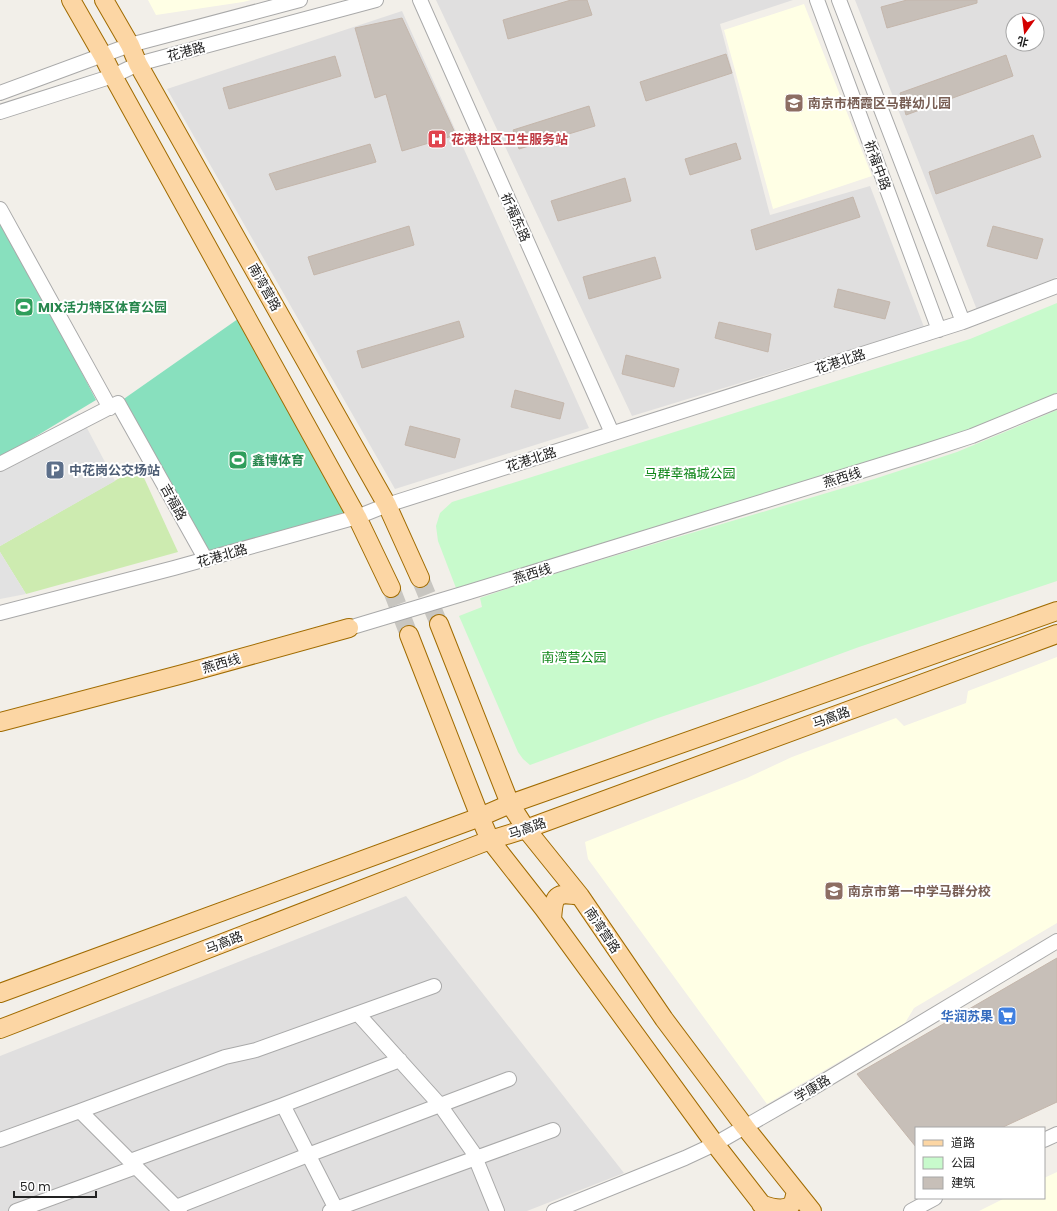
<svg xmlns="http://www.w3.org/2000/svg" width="1057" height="1211" viewBox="0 0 1057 1211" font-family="Poppins,'Noto Sans SC',sans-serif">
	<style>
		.residential { fill: #e0dfdf; fill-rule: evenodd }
		.education { fill: #ffffe5 }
		.grass { fill: #cdebb0 }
		.park { fill: #c8facc }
		.pitch { fill: #88e0be }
		.parking { fill: #e2e2e2 }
		.building { fill: #c7bfb8; stroke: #c4b6ab }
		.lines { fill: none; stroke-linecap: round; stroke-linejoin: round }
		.major-tunnel { stroke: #c8c6c1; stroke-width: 18; stroke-dasharray: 18 9; stroke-linecap: butt }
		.minor-casing { stroke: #a9a9a9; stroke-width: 16 }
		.major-casing { stroke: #a06b00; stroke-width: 20 }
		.minor { stroke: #fff; stroke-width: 14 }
		.major { stroke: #fcd6a4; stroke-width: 18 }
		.labels { text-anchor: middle; stroke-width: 4; stroke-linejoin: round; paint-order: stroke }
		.street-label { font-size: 13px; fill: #222; stroke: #fff }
		.education-label { font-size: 13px; font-weight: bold; fill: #785e54; stroke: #fff; text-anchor: start }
		.health-label { font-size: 13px; font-weight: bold; fill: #be3a42; stroke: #fff; text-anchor: start }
		.leisure-label { font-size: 13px; font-weight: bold; fill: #27864d; stroke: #fff; text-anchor: start }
		.service-label { font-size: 13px; font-weight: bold; fill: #4e5e75; stroke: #fff; text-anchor: start }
		.park-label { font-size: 13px; fill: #0c8416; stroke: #fff }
		.shop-label { font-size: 13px; font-weight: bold; fill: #366cbe; stroke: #fff; text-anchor: end }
	</style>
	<rect width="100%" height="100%" fill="#f2efe9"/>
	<path class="residential" d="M436,0H793L720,24L770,215L870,186L924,327L632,416Z
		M855,0H1057V277L977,310ZM1013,20H1037V44H1013Z
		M402,11L589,428L395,489L167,89Z
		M406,896L624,1173L527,1211H0V1056Z"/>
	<path class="education" d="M148,0H251L243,2L156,15Z
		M804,4L872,176L773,209L724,30Z
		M1057,657V923L914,1008L905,1023L767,1104L588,859L585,842L747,778L792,757L896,718L904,726L966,703L968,691Z
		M1057,1172V1211H979L1005,1198H1044V1178Z"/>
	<path class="grass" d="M139,467L178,552L26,594L0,552V546Z"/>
	<path class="park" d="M1057,303V394L983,425L901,452L704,514L456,588L438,541L436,526L440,513L452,502L970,339Z
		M1057,410V581L859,647L758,684L655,719L530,765L523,759L518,752L459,616L482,607L480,598L533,580L874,479L957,452Z"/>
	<path class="pitch" d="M0,215L96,400L0,458Z
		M245,314L357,517L206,560L118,403Z"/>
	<path class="parking" d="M79,413L115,481L0,546V460Z
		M0,552L26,594L0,599Z"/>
	<path class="building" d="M571,0H587L592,15L508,39L503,20Z
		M907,0H977V3L887,28L881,7Z
		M402,18L456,135L402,151L386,94L375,98L355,28Z
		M726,54L732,73L646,101L640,82Z
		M1006,55L1013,76L906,115L900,93Z
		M335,56L341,76L229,109L223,88Z
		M589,106L595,126L519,149L513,130Z
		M1033,135L1041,157L936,194L929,172Z
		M736,143L741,159L690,175L685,159Z
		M370,144L376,162L276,190L269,174Z
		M625,178L631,201L558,221L551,201Z
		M853,197L860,217L756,250L751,230Z
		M409,226L414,245L314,275L308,257Z
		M993,226L1043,239L1037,259L987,246Z
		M655,257L661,278L589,299L583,277Z
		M838,289L890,302L885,319L834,307Z
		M459,321L464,337L362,368L357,351Z
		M719,322L771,334L768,352L715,338Z
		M626,355L679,369L674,387L622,374Z
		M515,390L564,403L560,419L511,407Z
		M410,426L460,439L455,458L405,445Z
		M1057,958V1102L1001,1128H916V1147L857,1074Z"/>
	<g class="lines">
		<path class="major-tunnel" d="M420,578L439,624
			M391,588L409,635"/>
		<g class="minor-casing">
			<path id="minor" d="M420,0L612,433
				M817,0L939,330
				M839,0L963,322
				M0,93L130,45L300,0
				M0,112L113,76L138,64L376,0
				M0,209L110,408
				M0,464L118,403L206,560
				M0,613L174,568L357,517L387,505L963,322L1057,286
				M349,628L469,592L923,452L972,436L1057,401
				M358,1014L440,1105L473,1152L497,1211
				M80,1111L225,1057L256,1050L434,986
				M0,1140L80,1111L180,1211
				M1044,1140L1057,1134
				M130,1161L283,1105
				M176,1207L308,1155L509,1079
				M16,1211L136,1167
				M330,1211L553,1130
				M337,1211L283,1105L400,1060
				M554,1211L685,1158L715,1144L811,1089L1057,941
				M911,1211L935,1198"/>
		</g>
		<g class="major-casing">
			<path id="major" d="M71,0L103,56L113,76L357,517L391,588
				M104,0L130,45L138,64L387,505L420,578
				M439,624L510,804L526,829L580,896L664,1019L745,1127L812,1211
				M409,635L480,817L490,840L544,909L715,1144L767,1211
				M0,722L183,674L349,628
				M552,919C554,895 555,892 580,896
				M0,993L480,817L510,804L1057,611
				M0,1029L490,840L526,829L1057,634
				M761,1204C769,1207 782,1211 790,1206C794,1203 795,1195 796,1191"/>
		</g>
		<use href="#minor" class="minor"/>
		<use href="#major" class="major"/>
	</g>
	<defs>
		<g id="school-square" transform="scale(1)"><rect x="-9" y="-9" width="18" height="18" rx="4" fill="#8d6e63" stroke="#fff"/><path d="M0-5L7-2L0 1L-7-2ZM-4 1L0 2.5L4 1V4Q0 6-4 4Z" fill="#fff"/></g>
		<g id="hospital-square" transform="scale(1)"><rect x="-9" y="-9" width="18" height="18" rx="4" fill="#e0444e" stroke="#fff"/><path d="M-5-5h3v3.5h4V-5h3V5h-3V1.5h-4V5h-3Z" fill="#fff"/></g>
		<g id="stadium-square" transform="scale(1)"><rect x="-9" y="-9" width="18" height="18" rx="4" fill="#2e9e5b" stroke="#fff"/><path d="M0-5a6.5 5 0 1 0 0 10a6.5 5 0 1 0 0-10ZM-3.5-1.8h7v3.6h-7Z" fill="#fff"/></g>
		<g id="parking-square" transform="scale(1)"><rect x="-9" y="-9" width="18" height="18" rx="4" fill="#5c6f8a" stroke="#fff"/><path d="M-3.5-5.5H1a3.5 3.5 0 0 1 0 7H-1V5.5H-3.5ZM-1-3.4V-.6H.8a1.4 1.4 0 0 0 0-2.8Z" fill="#fff"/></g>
		<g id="supermarket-square" transform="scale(1)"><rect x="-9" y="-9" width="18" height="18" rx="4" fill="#3f7fe0" stroke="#fff"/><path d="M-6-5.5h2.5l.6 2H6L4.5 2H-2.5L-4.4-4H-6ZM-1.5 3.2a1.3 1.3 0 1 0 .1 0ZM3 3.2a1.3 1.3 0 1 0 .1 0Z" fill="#fff"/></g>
	</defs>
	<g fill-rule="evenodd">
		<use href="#school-square" x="794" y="103"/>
		<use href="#hospital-square" x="437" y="139"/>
		<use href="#stadium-square" x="24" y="307"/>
		<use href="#stadium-square" x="238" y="460"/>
		<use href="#parking-square" x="55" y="470"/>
		<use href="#school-square" x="834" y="891"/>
		<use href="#supermarket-square" x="1007" y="1016"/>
	</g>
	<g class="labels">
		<g class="street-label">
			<text transform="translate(186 51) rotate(-15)" y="5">花港路</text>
			<text transform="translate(878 165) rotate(70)" y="5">祈福中路</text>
			<text transform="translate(516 217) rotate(66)" y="5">祈福东路</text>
			<text transform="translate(265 287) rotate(61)" y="5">南湾营路</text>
			<text transform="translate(840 361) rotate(-18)" y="5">花港北路</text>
			<text transform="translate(531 459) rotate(-18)" y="5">花港北路</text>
			<text transform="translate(842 477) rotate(-17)" y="5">燕西线</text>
			<text transform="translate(174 502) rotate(61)" y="5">吉福路</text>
			<text transform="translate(222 555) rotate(-16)" y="5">花港北路</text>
			<text transform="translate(532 573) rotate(-17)" y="5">燕西线</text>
			<text transform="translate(221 663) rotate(-16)" y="5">燕西线</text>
			<text transform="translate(831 717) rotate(-20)" y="5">马高路</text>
			<text transform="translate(527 828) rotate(-19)" y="5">马高路</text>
			<text transform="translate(603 930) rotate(56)" y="5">南湾营路</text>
			<text transform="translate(224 942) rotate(-21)" y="5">马高路</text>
			<text transform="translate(812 1088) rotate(-31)" y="5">学康路</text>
		</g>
		<g class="education-label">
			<text x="808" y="108">南京市栖霞区马群幼儿园</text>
			<text x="848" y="896">南京市第一中学马群分校</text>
		</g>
		<g class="health-label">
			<text x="451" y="144">花港社区卫生服务站</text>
		</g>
		<g class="leisure-label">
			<text x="38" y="312">MIX活力特区体育公园</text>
			<text x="252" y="465">鑫博体育</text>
		</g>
		<g class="service-label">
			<text x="69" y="475">中花岗公交场站</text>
		</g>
		<g class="park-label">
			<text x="690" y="478">马群幸福城公园</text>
			<text x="574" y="662">南湾营公园</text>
		</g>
		<g class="shop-label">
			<text x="993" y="1021">华润苏果</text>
		</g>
	</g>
	<rect x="915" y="1127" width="130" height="72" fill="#ffffff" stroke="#a7a7a7"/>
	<rect x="923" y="1140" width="20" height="6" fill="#fcd6a4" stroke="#a7a7a7"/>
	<text x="951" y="1147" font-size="12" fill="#222222">道路</text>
	<rect x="923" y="1157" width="20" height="12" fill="#c8facc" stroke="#a7a7a7"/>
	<text x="951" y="1167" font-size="12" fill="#222222">公园</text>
	<rect x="923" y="1177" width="20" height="12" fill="#c7bfb8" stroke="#a7a7a7"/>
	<text x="951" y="1187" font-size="12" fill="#222222">建筑</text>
	<g transform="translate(1025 32) rotate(194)"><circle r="19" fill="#ffffff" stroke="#a7a7a7"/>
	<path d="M0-3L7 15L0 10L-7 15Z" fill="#d40000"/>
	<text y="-6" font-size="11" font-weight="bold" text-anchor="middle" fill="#222222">北</text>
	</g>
	<path d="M14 1191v6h82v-6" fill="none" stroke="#222222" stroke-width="2"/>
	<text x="20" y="1191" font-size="12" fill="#222222" stroke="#ffffff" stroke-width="3" paint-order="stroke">50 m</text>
</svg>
